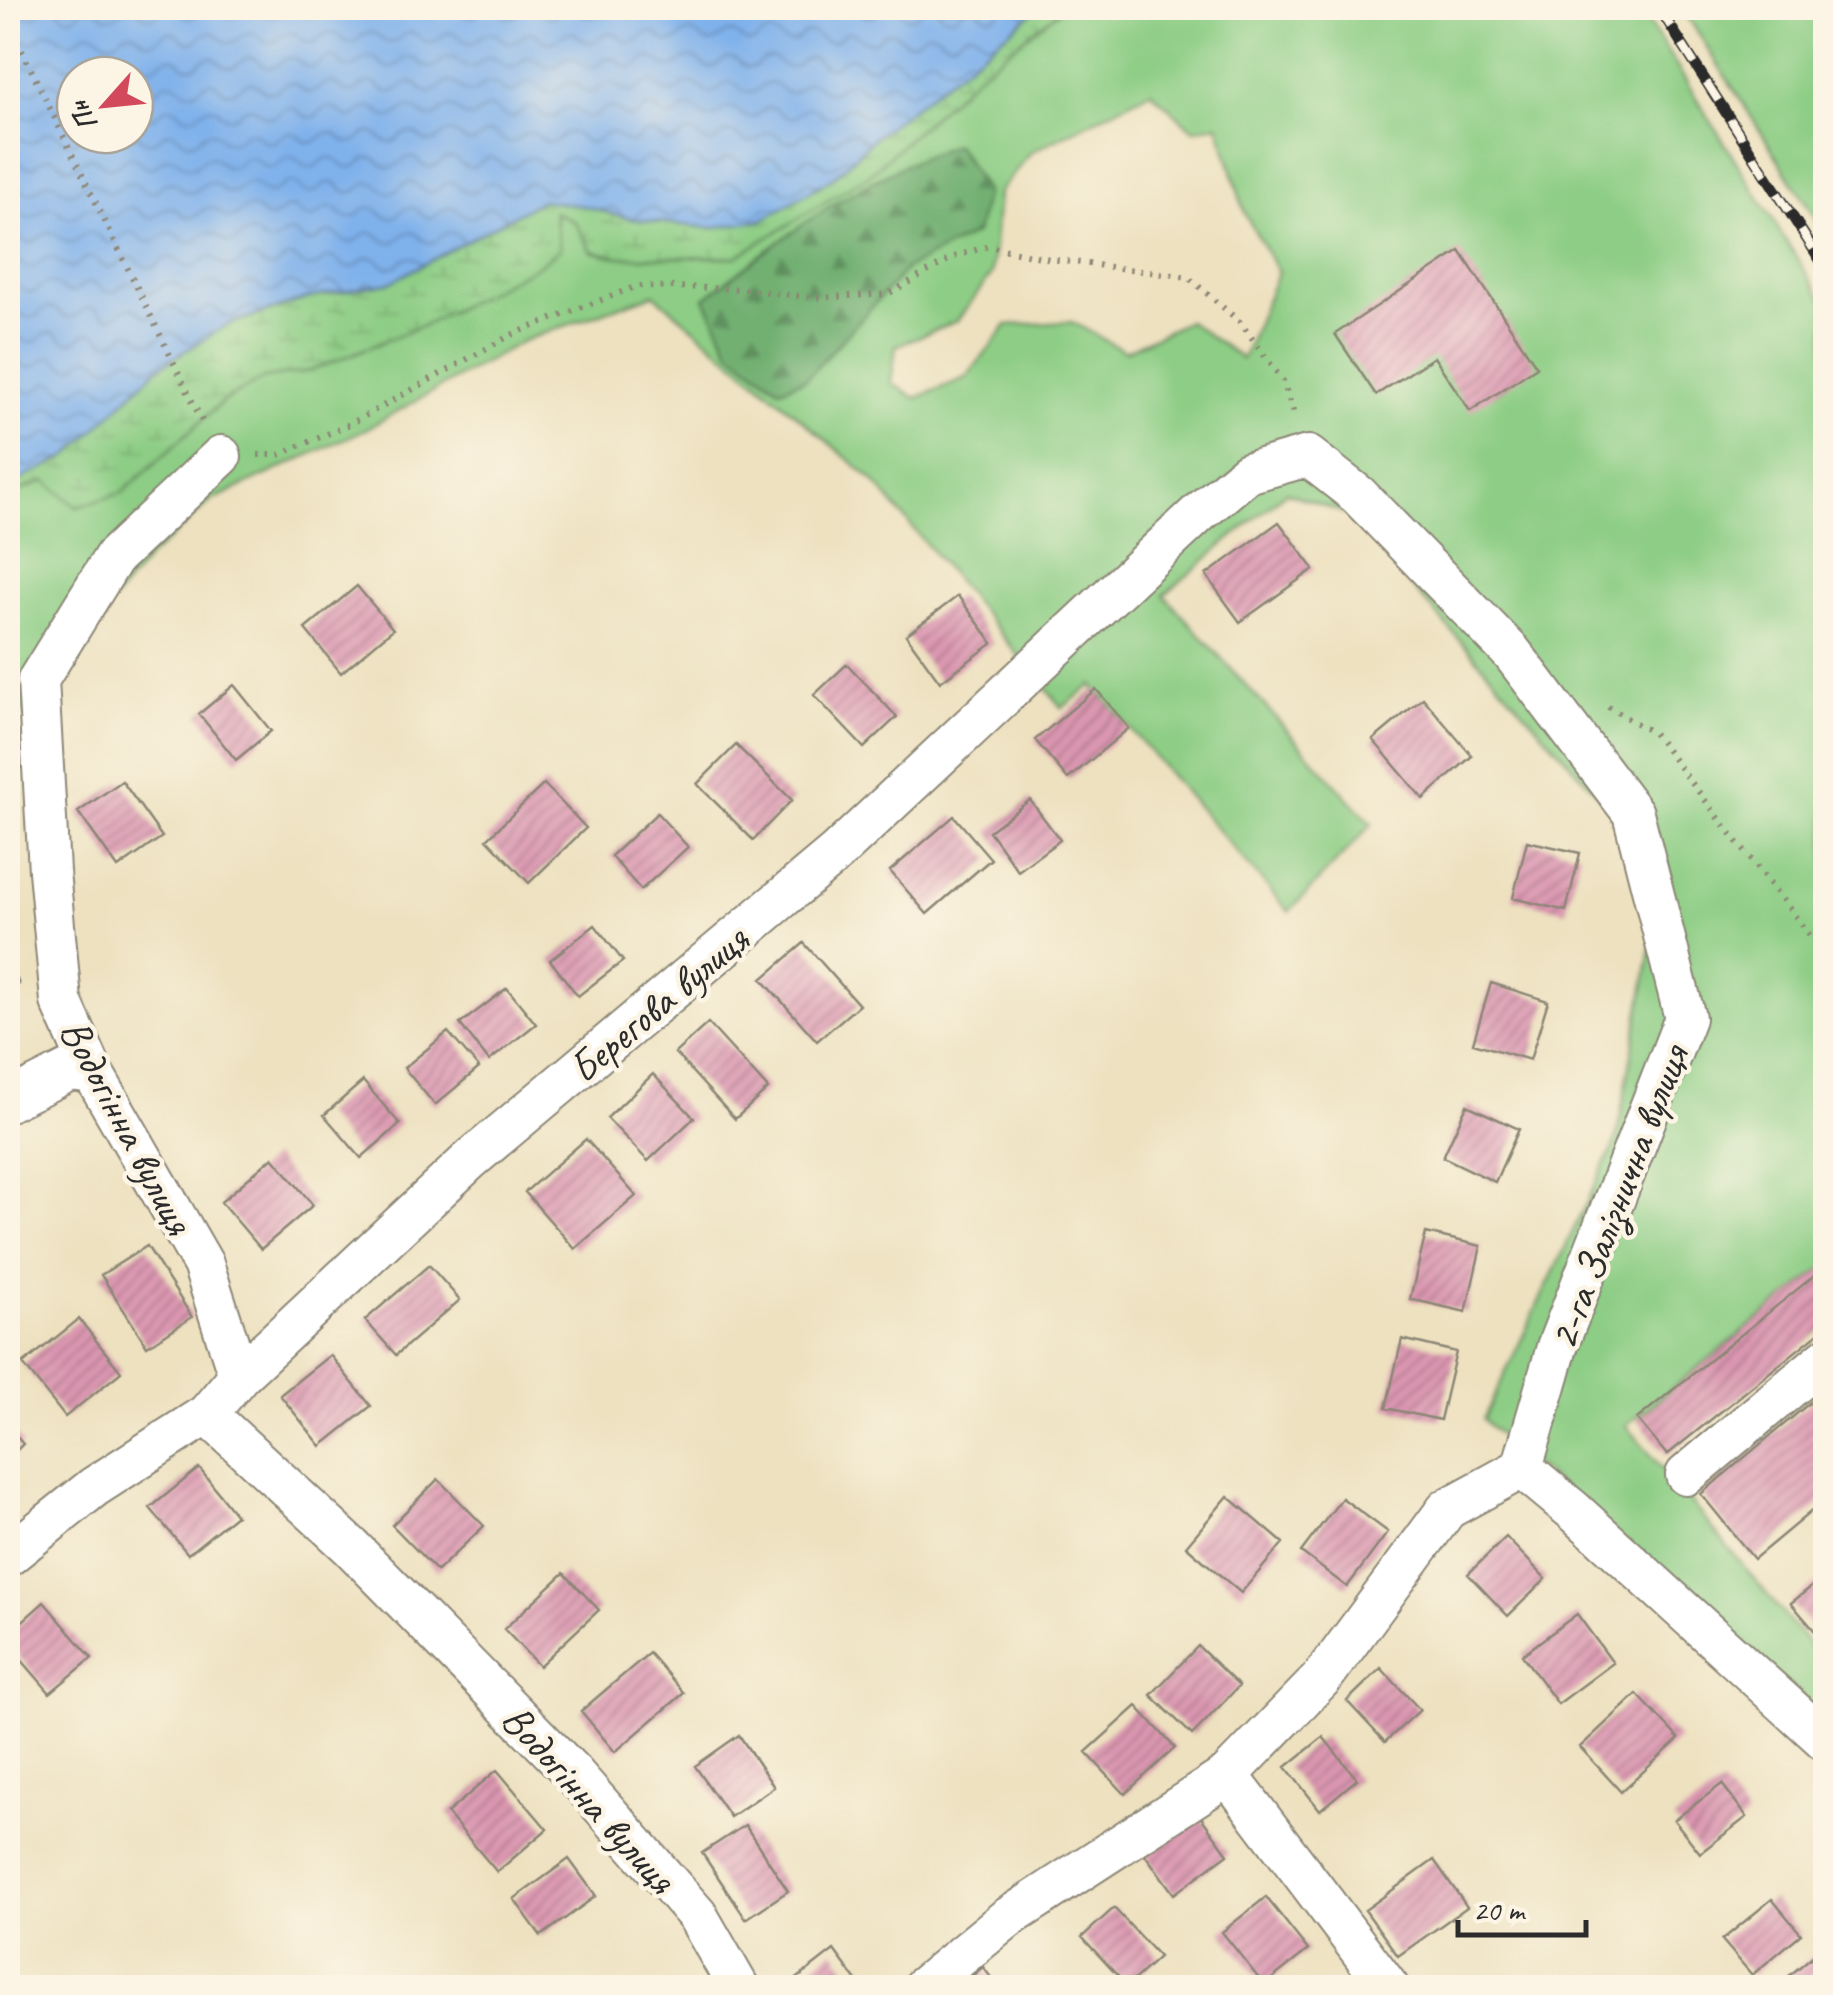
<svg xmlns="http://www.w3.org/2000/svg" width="1833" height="1995" viewBox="0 0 1833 1995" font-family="Caveat,sans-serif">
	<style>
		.green { fill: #8dcd85; stroke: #5c7c58; stroke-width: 2.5; fill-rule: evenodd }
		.forest { fill: url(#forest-firs); stroke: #4e6e4e; stroke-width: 2.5 }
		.wetland { fill: url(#wetland-marsh); stroke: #5c7c58; stroke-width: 2.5 }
		.water { fill: url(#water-waves); stroke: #556e8b; stroke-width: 2.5; fill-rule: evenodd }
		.building { fill: url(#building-hatch) }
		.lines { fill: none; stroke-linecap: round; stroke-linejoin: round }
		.minor-casing { stroke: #8c8676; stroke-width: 44 }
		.path { stroke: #8c8676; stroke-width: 6; stroke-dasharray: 2.5 8; stroke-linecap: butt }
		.minor { stroke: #fff; stroke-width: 40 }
		.rail-casing { stroke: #2b2b2b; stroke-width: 11 }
		.rail { stroke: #fcf5e5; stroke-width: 8; stroke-dasharray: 22; stroke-linecap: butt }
		.labels { text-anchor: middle; stroke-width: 9; stroke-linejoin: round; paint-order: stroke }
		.street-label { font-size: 42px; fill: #2b2b2b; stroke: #fcf5e5 }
	</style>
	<defs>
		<pattern id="forest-firs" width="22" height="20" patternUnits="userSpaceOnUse" patternTransform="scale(2.5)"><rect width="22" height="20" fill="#72b072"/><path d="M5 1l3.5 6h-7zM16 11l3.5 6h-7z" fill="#5e8f5e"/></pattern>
		<pattern id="wetland-marsh" width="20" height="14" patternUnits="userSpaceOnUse" patternTransform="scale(2.5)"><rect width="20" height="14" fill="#8dcd85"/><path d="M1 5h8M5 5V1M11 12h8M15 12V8" fill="none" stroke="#7ab073"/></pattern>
		<pattern id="water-waves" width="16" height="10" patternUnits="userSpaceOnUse" patternTransform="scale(2.5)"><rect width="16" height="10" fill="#7fb1eb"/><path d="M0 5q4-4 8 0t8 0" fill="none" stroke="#6890bf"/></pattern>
		<pattern id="building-hatch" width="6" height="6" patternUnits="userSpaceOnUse" patternTransform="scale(2.5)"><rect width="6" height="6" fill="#db97b1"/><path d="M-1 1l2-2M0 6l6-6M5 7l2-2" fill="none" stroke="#b27b90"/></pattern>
	</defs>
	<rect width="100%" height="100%" fill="#fcf5e5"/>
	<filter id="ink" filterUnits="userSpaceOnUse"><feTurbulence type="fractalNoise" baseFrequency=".01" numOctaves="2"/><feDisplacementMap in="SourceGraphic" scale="20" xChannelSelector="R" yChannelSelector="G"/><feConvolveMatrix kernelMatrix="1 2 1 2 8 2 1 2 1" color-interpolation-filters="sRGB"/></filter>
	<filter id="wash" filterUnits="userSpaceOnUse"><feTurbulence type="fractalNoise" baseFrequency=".0048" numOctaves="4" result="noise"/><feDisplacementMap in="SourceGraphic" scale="40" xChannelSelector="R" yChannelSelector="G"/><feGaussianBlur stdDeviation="2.25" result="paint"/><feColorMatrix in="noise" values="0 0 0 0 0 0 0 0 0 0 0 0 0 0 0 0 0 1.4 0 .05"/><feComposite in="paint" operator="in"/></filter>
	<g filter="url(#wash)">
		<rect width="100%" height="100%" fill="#ede1c0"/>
		<path class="green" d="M1063,8H1640L1825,303L1826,1266L1626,1425L1825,1664V1717L1483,1420L1616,1141L1654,933L1622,821L1347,514L1286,492L1164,595L1372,824L1289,912L1092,685L1062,708L873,480L654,294L523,341L366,429L212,500L147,559L8,730V495L45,481L122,493L223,401L264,377L310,371L422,326L539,265L553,211L575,222L592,252L619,257H736ZM1151,91L1193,130L1218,124L1245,214L1278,272L1242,359L1188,321L1125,351L1072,322L1007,325L966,378L916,398L891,383L896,346L957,321L992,274L998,193L1031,152ZM976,233L907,268L807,378L780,389L730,351L705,298Z
			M1682,8H1825V233Z"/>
		<path class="forest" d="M956,144L986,192L976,233L907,268L807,378L780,389L730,351L705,298C786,234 857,180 956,144Z"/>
		<path class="wetland" d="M1039,8H1063L977,75L869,175L736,257H619L592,251L575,222L554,212L560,249L539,265L422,326L310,371L264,378L223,401L122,493L77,507L45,481L8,495V486L68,456L158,368L229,324L309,298L391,282L542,200L588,207L631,219L711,228L762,220L835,176L875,137Z"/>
		<path class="water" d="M8,8H1039L875,137L835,176L762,220L711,228L631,219L588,207L542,200L391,282L309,298L229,324L158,368L68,456L8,486ZM75,75H135V135H75Z"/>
		<g id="blocks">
			<path class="building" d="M1460,251L1537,367L1470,411L1434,357L1376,395L1335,334Z
				M1279,522L1314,569L1240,622L1206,575Z
				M357,586L393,629L341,673L305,629Z
				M958,596L993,643L940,682L906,635Z
				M847,664L897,717L864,748L814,695Z
				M234,685L271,731L236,760L199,714Z
				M1096,689L1129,728L1068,779L1035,740Z
				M1423,698L1472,756L1423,799L1373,740Z
				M736,745L792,800L753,840L697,784Z
				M122,781L162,837L118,868L78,812Z
				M544,784L586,828L529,883L487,839Z
				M1030,800L1060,840L1018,871L989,831Z
				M657,813L688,847L641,890L611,856Z
				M954,816L991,859L927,914L890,871Z
				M1527,841L1580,853L1566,911L1513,898Z
				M595,925L623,961L578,996L550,960Z
				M804,943L859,1005L817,1041L762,979Z
				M8,959L19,984L8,989Z
				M1491,983L1548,1001L1530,1060L1473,1043Z
				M507,988L536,1024L489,1061L460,1024Z
				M708,1023L768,1089L735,1119L675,1053Z
				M448,1032L479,1068L435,1105L404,1068Z
				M653,1074L694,1118L648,1161L607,1118Z
				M363,1081L400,1124L361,1158L324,1115Z
				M1467,1105L1519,1129L1495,1182L1443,1157Z
				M586,1139L636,1196L575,1249L525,1192Z
				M273,1157L313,1205L261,1249L221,1202Z
				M1426,1233L1481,1246L1466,1312L1410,1299Z
				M147,1246L192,1317L147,1346L101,1275Z
				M429,1265L460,1300L396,1355L365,1320Z
				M1826,1266V1327L1667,1455L1637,1419Z
				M79,1319L121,1372L65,1417L23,1364Z
				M1402,1339L1456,1352L1440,1420L1386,1408Z
				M330,1355L371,1406L321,1446L280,1395Z
				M1826,1389V1499L1754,1559L1701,1494Z
				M8,1427L23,1444L8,1459Z
				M199,1468L236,1515L188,1554L150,1508Z
				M438,1479L484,1526L437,1571L392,1525Z
				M1228,1496L1283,1543L1241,1593L1186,1546Z
				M1342,1498L1388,1532L1347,1587L1301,1552Z
				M1506,1537L1546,1579L1508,1616L1468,1574Z
				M564,1573L599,1610L539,1666L504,1629Z
				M1826,1575V1644L1791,1603Z
				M44,1602L92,1658L50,1693L8,1644V1634Z
				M1577,1614L1613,1663L1558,1704L1522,1655Z
				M1198,1646L1239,1686L1192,1735L1151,1695Z
				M649,1653L684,1693L615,1752L581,1711Z
				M1381,1668L1420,1710L1385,1742L1347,1701Z
				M1637,1694L1679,1739L1621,1792L1580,1747Z
				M1137,1706L1175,1748L1125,1794L1086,1752Z
				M739,1735L774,1787L730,1817L695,1766Z
				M1323,1737L1357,1779L1320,1810L1286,1767Z
				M497,1770L547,1829L497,1872L447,1813Z
				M1722,1784L1747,1817L1700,1853L1674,1820Z
				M1195,1809L1228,1854L1174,1894L1141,1849Z
				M745,1825L788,1891L746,1919L702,1853Z
				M569,1859L596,1896L541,1936L514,1899Z
				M1434,1860L1467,1907L1398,1956L1365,1910Z
				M1266,1897L1308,1950L1264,1985L1222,1932Z
				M1772,1899L1801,1934L1752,1975L1722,1940Z
				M1114,1908L1159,1957L1127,1986L1082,1937Z
				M834,1950L862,1988H785Z
				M1816,1953L1826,1964V1988H1775Z
				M983,1967L999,1988H957Z"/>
		</g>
	</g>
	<g filter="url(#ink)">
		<use href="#blocks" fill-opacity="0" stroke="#8c8676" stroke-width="2.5"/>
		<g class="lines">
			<g class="minor-casing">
				<path id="minor" d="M221,456L114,557L38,680L49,871L61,1001L93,1073L203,1264L239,1376
					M8,1101L70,1070L93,1073
					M207,1414L350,1546L572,1772L697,1915L739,1988
					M1686,1475L1826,1358
					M8,1556L94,1487L207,1414L239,1376L470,1160L836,853L1199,513L1247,473L1308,456L1358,495L1512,653L1633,813L1685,1018L1557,1347L1522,1468L1574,1511L1826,1741
					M1228,1775L1389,1988
					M922,1988L1006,1919L1228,1775L1323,1677L1447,1509L1522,1468"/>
			</g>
			<path class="path" d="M8,22L202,421
				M258,455H279L350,424L511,335L637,286L745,289L813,298L888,294L954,257L988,246L1050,259L1188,277L1240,322L1283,381L1295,417
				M1608,707L1653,733L1826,956"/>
			<use href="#minor" class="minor"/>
			<g class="rail-casing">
				<path id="rail" d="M1659,8L1826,269"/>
			</g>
			<use href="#rail" class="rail"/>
		</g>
	</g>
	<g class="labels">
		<g class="street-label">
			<text transform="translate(658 1003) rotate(-40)" y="15">Берегова вулиця</text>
			<text transform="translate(128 1126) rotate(62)" y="15">Водогінна вулиця</text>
			<text transform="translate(1617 1197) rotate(-69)" y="15">2-га Залізнична вулиця</text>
			<text transform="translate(590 1798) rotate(48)" y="15">Водогінна вулиця</text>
		</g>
	</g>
	<rect width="1833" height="1995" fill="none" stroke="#fcf5e5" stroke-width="40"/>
	<g transform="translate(105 105) rotate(243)"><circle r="48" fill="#fcf5e5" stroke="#a8a49b" stroke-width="2.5"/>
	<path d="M0-8L18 38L0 25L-18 38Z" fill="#d1495b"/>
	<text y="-15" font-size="28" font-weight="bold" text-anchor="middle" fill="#2b2b2b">Пн</text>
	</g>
	<path d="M1458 1920v15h128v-15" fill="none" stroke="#2b2b2b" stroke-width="5"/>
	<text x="1473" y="1920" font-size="30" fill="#2b2b2b" stroke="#fcf5e5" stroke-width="8" paint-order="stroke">20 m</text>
</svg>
